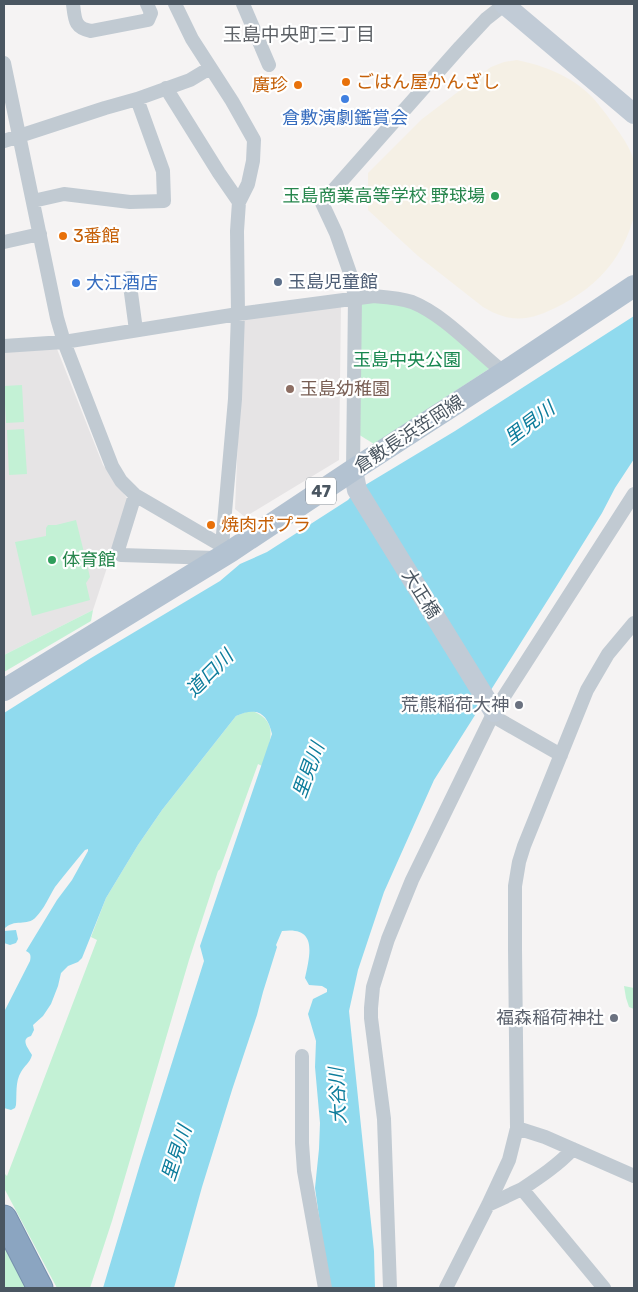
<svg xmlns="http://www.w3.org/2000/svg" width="638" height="1292" viewBox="0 0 638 1292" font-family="Rubik,'Noto Sans JP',sans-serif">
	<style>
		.education { fill: #e6e4e5 }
		.green { fill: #c3f1d5 }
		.sand { fill: #f5f0e5 }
		.water { fill: #90daee }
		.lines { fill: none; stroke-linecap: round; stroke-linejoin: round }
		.highway-casing { stroke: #7690ad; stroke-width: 27 }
		.street { stroke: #c1cad2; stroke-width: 14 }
		.secondary { stroke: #c1cbd6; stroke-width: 20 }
		.primary { stroke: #b3c2d1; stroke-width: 22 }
		.highway { stroke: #8ba5c1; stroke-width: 25 }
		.food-dot { fill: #e8710a; stroke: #fff; stroke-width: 2 }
		.shop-dot { fill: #3f7fe0; stroke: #fff; stroke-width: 2 }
		.leisure-dot { fill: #2e9e5b; stroke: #fff; stroke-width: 2 }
		.service-dot { fill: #5c6f8a; stroke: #fff; stroke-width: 2 }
		.education-dot { fill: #8d6e63; stroke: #fff; stroke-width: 2 }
		.worship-dot { fill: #6b7280; stroke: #fff; stroke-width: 2 }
		.labels { text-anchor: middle; stroke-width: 4.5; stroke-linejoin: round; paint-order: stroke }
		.shield { fill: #fff; stroke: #808990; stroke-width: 1 }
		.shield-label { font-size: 16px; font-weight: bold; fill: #4a5661 }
		.food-label { font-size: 18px; fill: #c56008; stroke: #fff; text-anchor: start }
		.shop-label { font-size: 18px; fill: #366cbe; stroke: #fff }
		.leisure-label { font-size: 18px; fill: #27864d; stroke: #fff; text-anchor: end }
		.service-label { font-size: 18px; fill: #4e5e75; stroke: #fff; text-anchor: start }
		.park-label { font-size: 18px; fill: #17864f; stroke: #fff }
		.education-label { font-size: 18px; fill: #785e54; stroke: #fff; text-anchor: start }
		.street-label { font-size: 18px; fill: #4a5661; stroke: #fff }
		.worship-label { font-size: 18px; fill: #5b616d; stroke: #fff; text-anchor: end }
		.neighbourhood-label { font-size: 19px; fill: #5f6368; stroke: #fff }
		.water-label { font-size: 19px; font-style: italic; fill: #0c7c9b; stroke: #fff }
	</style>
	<rect width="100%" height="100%" fill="#f5f3f3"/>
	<path class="education" d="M341,304L339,460L245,517L235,509L243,318Z
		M57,349L103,465L129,501L93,610L4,655V352Z"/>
	<path class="green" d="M355,297L411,301L495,365L374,444L353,431Z
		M22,385L24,422L6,423L4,386Z
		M24,429L27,474L9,475L7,430Z
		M76,520L90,577L86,583L90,600L32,616L15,542L46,536V528L48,525H56Z
		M93,610L91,621L4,672V655Z
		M253,711C281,723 269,743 262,766L258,764L220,869L218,871L189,960L112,1221L90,1288H57L4,1188V1173L7,1176L97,940L91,937L106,898L138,845L162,810L236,716L246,712Z
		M624,986L634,988V1009L629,1007L626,998Z
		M4,1243L27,1288H4Z"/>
	<path class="sand" d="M517,60C545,66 571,76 591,96C597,102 601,108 606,114C615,127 632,147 634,163C635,172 636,212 633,220C621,260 597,286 561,305C532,320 513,325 483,307L418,256L368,210V173L422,119L479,76L491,67L504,62Z"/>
	<path class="water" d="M634,316V459L615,488L602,513L556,587L434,780L384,892L358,970L349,1011L374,1251L375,1288H329L315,1188L319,1149L320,1123L315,1067L316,1041L308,1014L313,999L327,992V989L322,986L309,985L305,978C310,954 318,926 282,931L276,945L277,947L263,992L257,1015L232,1090L202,1187L174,1288H103L141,1161L204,961L200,946L272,734C267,712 256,707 236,716L162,810L138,845L106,898L82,958L78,962L68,966L61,973L58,986L51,1004L43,1016L33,1025L34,1030L31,1036C20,1039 28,1048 32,1055C30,1063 24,1066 21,1072C15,1082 17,1094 16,1105L15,1108L11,1110L4,1108V1012L30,961C31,956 31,953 26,951L57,900L72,880L88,851V849L85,850C75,862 65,874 55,887C49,897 44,909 36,917C27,927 14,918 4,929V713L91,658L220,581L240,564L267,552L348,500L357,490L455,431Z
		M16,930L18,939L16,943L10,945L4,943V931Z"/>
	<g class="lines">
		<g class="highway-casing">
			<path id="highway" d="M4,1218L40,1288"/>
		</g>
		<path class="street" d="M73,4C75,19 74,28 91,31L148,20L151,13L147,4
			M175,4L192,39L232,101L254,140L253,161L248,184L239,202L237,231L238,314L235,399L222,546
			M243,4L269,65
			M4,63L57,318L64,342L112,466L121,481L135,495L231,551
			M166,88L219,173L239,202
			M4,141L105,108L137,99L190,80L210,68
			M33,201L64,194L130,202L164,201L163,171L137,99
			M4,242L40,234
			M129,278L136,330
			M4,346L64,342L238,314L374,296C386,297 400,298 412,302C442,314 470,344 495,365L503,373
			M353,470L355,297L350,273L336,233L322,203L460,47L486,19L505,4
			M135,495L118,550L121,555L216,558
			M494,712L498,719L561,755
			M302,1056V1143L304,1171L325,1288
			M517,1128L545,1137L634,1176
			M522,1189C540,1177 558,1165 573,1149
			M488,1205L522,1189L604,1288
			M390,1288L384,1119L371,1018V1008L373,987L388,939L412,880L494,712L634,494
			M446,1288L488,1205L509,1160L517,1128L515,949V886L519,862L524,846L587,690L608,654L634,623"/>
		<path class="secondary" d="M504,4L634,114
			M353,470L357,490L494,712"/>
		<path class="primary" d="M4,690L231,551L353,470L503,373L634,286"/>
		<use href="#highway" class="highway"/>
	</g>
	<g class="food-dot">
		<circle cx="346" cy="82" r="5"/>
		<circle cx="298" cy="85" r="5"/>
		<circle cx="63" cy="236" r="5"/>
		<circle cx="211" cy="525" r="5"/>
	</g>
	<g class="shop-dot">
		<circle cx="345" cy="99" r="5"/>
		<circle cx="76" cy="283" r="5"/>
	</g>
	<g class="leisure-dot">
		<circle cx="495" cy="196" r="5"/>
		<circle cx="52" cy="560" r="5"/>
	</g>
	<circle class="service-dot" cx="278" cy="282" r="5"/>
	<circle class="education-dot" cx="290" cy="389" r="5"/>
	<g class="worship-dot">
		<circle cx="519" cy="705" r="5"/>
		<circle cx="614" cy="1018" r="5"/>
	</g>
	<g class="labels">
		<rect class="shield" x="306" y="477.5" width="30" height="27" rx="4"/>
		<g class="shield-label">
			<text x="321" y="497">47</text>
		</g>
		<g class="food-label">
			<text x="356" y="88">ごはん屋かんざし</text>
			<text x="288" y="91" text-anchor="end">廣珍</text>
			<text x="73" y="242">3番館</text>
			<text x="221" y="531">焼肉ポプラ</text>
		</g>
		<g class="shop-label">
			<text x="345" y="124">倉敷演劇鑑賞会</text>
			<text x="86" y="289" text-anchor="start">大江酒店</text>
		</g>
		<g class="leisure-label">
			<text x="485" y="202">玉島商業高等学校 野球場</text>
			<text x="62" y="566" text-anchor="start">体育館</text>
		</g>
		<g class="service-label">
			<text x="288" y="288">玉島児童館</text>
		</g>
		<g class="park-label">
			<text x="407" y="366">玉島中央公園</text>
		</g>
		<g class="education-label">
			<text x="300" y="395">玉島幼稚園</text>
		</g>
		<g class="street-label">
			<text transform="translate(409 434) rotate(-33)" y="6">倉敷長浜笠岡線</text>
			<text transform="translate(421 594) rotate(58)" y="6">大正橋</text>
		</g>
		<g class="worship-label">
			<text x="509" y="711">荒熊稲荷大神</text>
			<text x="604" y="1024">福森稲荷神社</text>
		</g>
		<g class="neighbourhood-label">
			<text x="299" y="41">玉島中央町三丁目</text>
		</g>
		<g class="water-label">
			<text transform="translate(529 423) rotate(-37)" y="7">里見川</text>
			<text transform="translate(209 673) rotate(-45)" y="7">道口川</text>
			<text transform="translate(308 770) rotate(-70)" y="7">里見川</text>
			<text transform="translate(337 1096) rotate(-93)" y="7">大谷川</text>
			<text transform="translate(176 1153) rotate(-72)" y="7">里見川</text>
		</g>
	</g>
	<rect width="638" height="1292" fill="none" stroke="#4a5661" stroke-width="10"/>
</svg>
